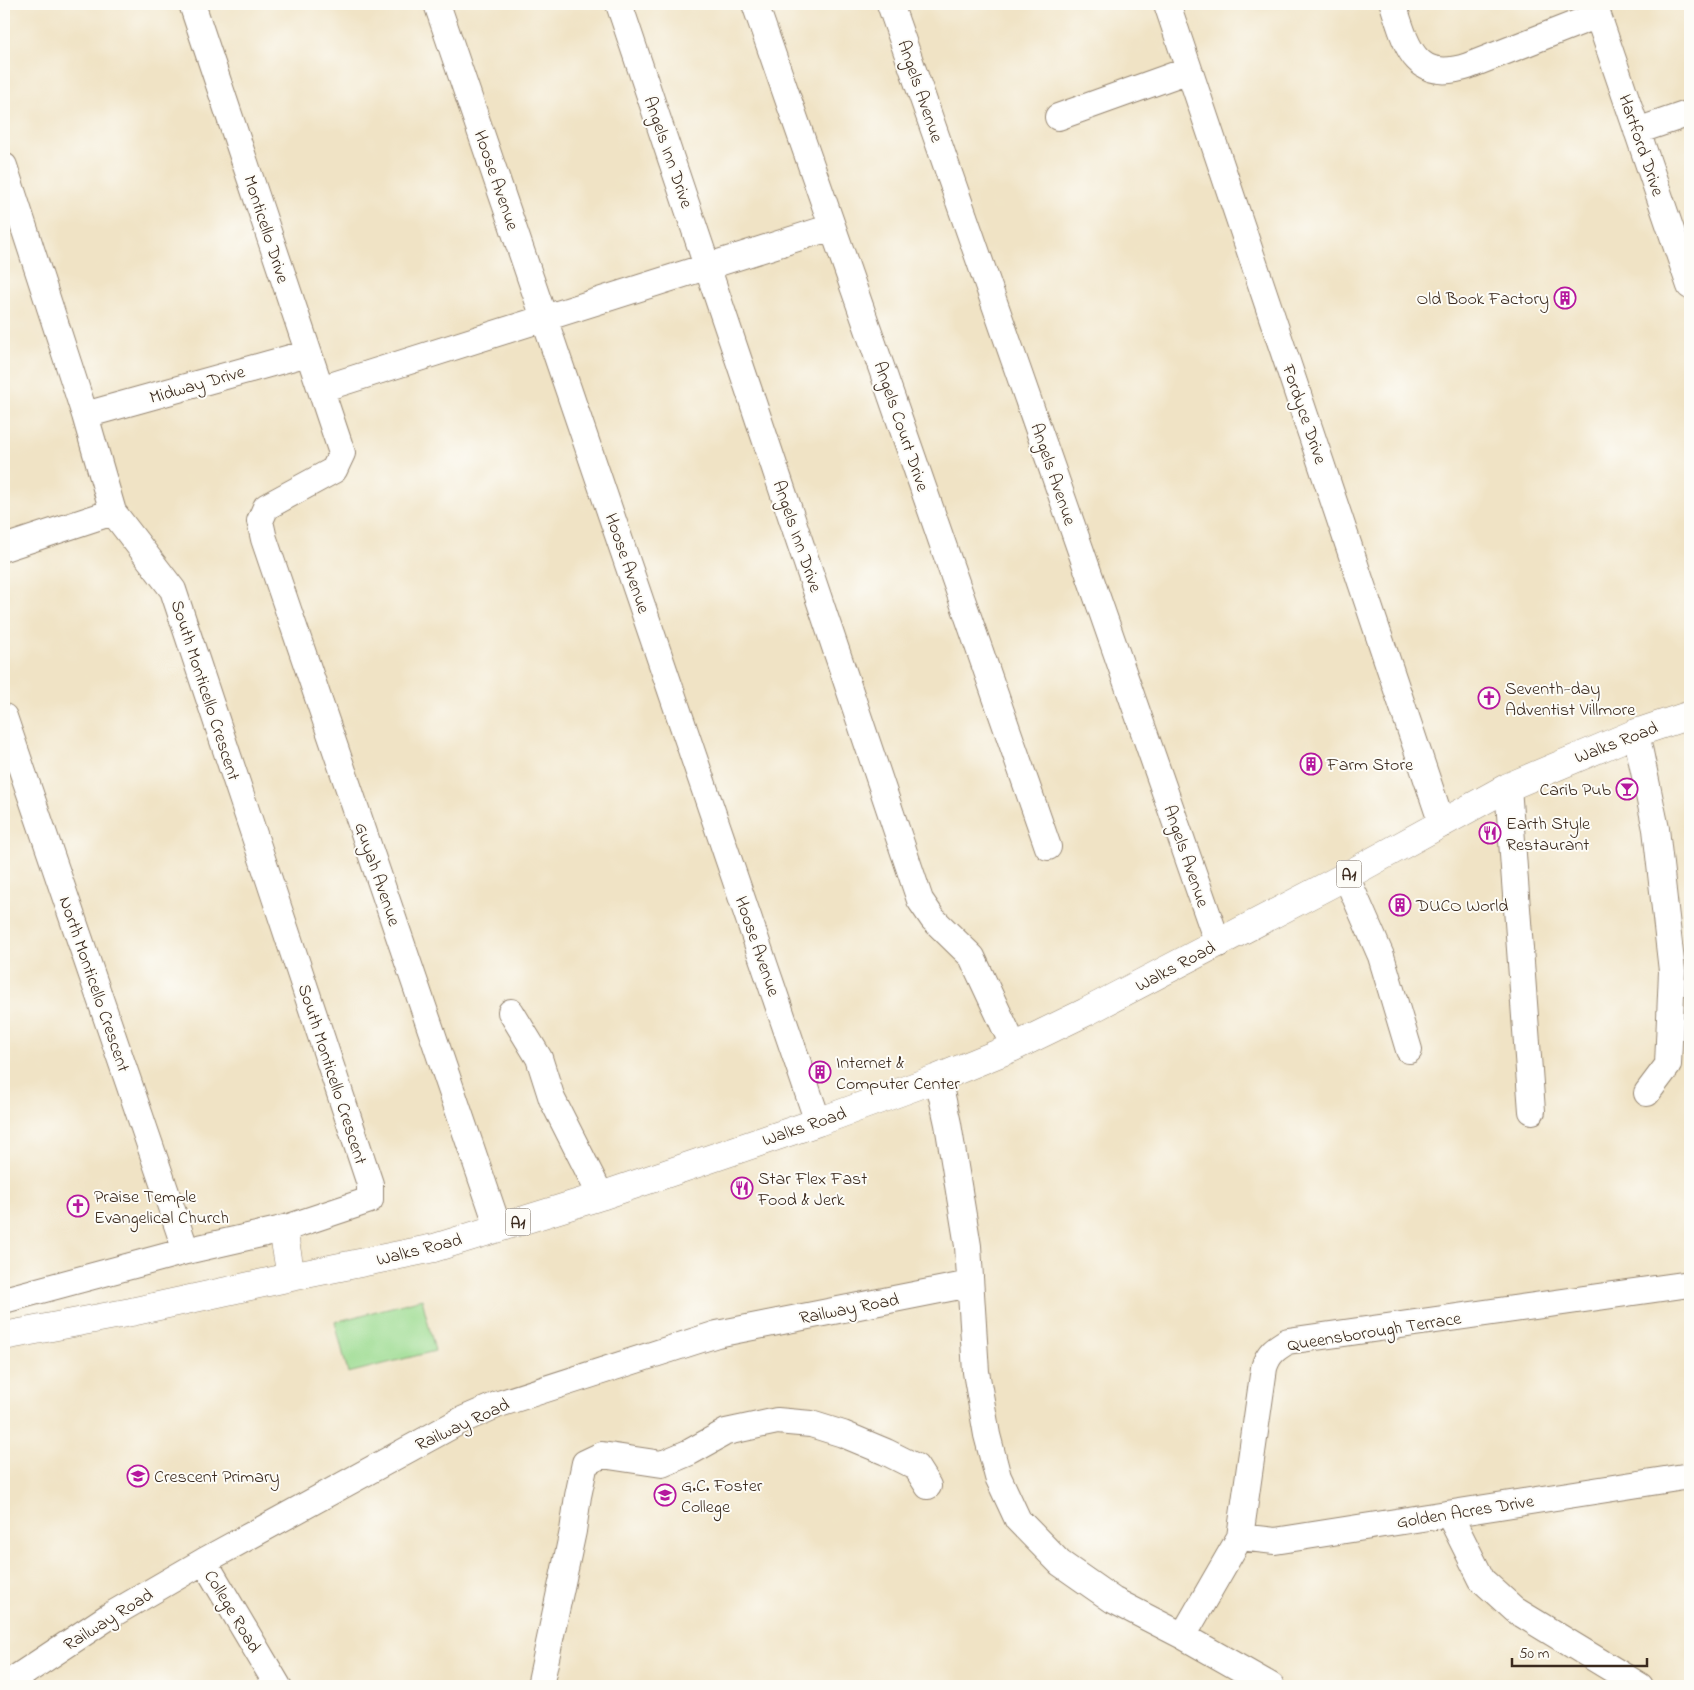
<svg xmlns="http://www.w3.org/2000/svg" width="1694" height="1690" viewBox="0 0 1694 1690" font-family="'Indie Flower',sans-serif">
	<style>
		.green { fill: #9bdb90; stroke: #6b8257 }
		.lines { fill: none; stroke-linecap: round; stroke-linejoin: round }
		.minor-casing { stroke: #968672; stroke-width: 28 }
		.major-casing { stroke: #968672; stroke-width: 29 }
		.minor { stroke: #fff; stroke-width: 26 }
		.major { stroke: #fff; stroke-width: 28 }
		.labels { text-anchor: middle; stroke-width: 4; stroke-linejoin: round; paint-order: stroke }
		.shield { fill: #fdfcf7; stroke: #75695f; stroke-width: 1 }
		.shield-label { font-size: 16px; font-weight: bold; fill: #3b2a1e }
		.street-label { font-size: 18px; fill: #3b2a1e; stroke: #fdfcf7 }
		.poi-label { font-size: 18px; fill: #3b2a1e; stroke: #fdfcf7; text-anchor: start }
	</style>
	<rect width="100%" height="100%" fill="#fdfcf7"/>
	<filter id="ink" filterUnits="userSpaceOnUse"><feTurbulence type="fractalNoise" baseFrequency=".02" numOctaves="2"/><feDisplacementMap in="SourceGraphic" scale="10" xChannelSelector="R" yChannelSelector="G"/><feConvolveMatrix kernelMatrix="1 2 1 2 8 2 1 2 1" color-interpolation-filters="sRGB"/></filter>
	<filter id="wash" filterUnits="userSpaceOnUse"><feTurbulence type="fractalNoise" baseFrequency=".0096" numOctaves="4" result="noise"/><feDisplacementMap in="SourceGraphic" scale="20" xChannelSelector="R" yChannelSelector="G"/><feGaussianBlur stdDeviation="1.12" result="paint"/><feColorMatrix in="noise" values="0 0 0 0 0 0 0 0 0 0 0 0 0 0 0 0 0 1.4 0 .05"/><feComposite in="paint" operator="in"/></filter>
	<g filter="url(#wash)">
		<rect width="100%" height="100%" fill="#f0e3c5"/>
		<path class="green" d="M422,1299L435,1351L348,1373L335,1322Z"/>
	</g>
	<g filter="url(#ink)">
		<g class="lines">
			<g class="minor-casing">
				<path id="minor" d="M192,4L342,453L334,470L266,507L260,521L264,539L498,1227
					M437,4L818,1122
					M619,4L920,900L933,919L972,957L1014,1047
					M755,4L1048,847
					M890,4L1218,944
					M1167,4L1442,824
					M1393,4C1406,44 1414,84 1468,66L1598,15
					M1594,4L1690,286
					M1058,117L1189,70
					M1637,131L1690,113
					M4,166L85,415L113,512L173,590L370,1184V1200L283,1229L186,1251L4,1300
					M321,389L832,227
					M85,415L308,353
					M4,548L113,512
					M4,717L186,1251
					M1636,733L1656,829L1672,971L1668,1065L1647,1093
					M1508,787L1532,1111
					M1346,876L1381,956L1409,1050
					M511,1012L539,1058L552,1099L601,1196
					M938,1078L948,1124L968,1246L976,1372L987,1435L998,1477L1018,1520L1060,1563L1113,1600L1183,1636L1271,1686
					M1449,1514L1482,1580L1515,1610L1640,1686
					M1240,1537L1275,1541L1690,1476
					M204,1561L278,1686
					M1183,1636L1240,1537L1264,1368C1268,1353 1276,1348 1288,1341L1690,1284
					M4,1686L111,1615L204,1561L462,1420L499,1404L717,1334L970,1284
					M540,1686L573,1531L578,1496L585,1463L602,1455L662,1464L690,1452L726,1432L777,1421L811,1424L843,1434L886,1452L916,1467L928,1486"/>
			</g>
			<g class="major-casing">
				<path id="major" d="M283,1229L291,1277
					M4,1336L131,1312L291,1277L434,1248L601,1196L818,1122L938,1078L1014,1047L1086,1012L1346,876L1508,787L1636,733L1690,715"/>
			</g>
			<use href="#minor" class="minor"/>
			<use href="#major" class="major"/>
		</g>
	</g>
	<defs>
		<g id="building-ring" transform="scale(1.125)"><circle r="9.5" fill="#fdfcf7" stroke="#b5179e" stroke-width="1.5"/><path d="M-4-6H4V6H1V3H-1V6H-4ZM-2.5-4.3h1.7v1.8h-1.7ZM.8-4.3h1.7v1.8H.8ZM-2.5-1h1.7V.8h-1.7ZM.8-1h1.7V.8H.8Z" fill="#b5179e"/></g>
		<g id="church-ring" transform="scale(1.125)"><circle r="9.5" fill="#fdfcf7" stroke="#b5179e" stroke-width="1.5"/><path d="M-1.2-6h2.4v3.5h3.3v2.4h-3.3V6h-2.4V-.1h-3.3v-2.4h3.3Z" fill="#b5179e"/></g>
		<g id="bar-ring" transform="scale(1.125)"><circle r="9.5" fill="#fdfcf7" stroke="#b5179e" stroke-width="1.5"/><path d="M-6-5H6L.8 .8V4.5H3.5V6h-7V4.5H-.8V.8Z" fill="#b5179e"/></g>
		<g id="restaurant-ring" transform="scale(1.125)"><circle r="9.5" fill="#fdfcf7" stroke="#b5179e" stroke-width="1.5"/><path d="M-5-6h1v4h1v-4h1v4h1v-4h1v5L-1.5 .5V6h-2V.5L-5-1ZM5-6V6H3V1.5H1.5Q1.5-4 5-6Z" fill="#b5179e"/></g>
		<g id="school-ring" transform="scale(1.125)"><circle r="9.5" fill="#fdfcf7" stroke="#b5179e" stroke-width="1.5"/><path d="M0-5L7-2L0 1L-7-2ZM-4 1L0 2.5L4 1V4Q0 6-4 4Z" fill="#b5179e"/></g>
		<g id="university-ring" transform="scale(1.125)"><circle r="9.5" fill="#fdfcf7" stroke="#b5179e" stroke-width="1.5"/><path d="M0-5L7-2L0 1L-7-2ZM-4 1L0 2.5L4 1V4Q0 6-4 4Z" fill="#b5179e"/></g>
	</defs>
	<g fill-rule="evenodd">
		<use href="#building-ring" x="1565" y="298"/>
		<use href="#church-ring" x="1489" y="698"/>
		<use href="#building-ring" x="1311" y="764"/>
		<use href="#bar-ring" x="1627" y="789"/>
		<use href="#restaurant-ring" x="1490" y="833"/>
		<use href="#building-ring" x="1400" y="905"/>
		<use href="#building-ring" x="820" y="1072"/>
		<use href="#restaurant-ring" x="742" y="1188"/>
		<use href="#church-ring" x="78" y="1206"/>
		<use href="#school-ring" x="138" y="1476"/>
		<use href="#university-ring" x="665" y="1495"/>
	</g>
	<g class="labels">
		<g class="shield">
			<rect x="1336.5" y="860.5" width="25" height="27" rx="4"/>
			<rect x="505.5" y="1208.5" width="25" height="27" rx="4"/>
		</g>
		<g class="shield-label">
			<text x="1349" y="880">A1</text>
			<text x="518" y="1228">A1</text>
		</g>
		<g class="street-label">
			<text transform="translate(921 91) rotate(71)" y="6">Angels Avenue</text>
			<text transform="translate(1642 145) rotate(71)" y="6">Hartford Drive</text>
			<text transform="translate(669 152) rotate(71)" y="6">Angels Inn Drive</text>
			<text transform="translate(497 180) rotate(71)" y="6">Hoose Avenue</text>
			<text transform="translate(267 229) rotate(72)" y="6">Monticello Drive</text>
			<text transform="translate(197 384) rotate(-16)" y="6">Midway Drive</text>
			<text transform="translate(1305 414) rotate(71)" y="6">Fordyce Drive</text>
			<text transform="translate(902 426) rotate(71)" y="6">Angels Court Drive</text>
			<text transform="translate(1054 474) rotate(71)" y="6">Angels Avenue</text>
			<text transform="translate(798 536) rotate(71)" y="6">Angels Inn Drive</text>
			<text transform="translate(628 563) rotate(71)" y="6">Hoose Avenue</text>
			<text transform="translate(206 690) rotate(72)" y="6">South Monticello Crescent</text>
			<text transform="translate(1616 742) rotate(-21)" y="6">Walks Road</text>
			<text transform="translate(1187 856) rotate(71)" y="6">Angels Avenue</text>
			<text transform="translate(378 874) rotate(71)" y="6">Guyah Avenue</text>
			<text transform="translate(758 946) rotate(71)" y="6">Hoose Avenue</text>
			<text transform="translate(1175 966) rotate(-28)" y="6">Walks Road</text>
			<text transform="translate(95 984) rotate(71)" y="6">North Monticello Crescent</text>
			<text transform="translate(333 1074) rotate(72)" y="6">South Monticello Crescent</text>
			<text transform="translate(804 1126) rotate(-19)" y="6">Walks Road</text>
			<text transform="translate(419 1249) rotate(-14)" y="6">Walks Road</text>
			<text transform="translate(849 1308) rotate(-11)" y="6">Railway Road</text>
			<text transform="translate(1374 1331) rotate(-9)" y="6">Queensborough Terrace</text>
			<text transform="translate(462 1424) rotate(-25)" y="6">Railway Road</text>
			<text transform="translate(1465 1511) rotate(-9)" y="6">Golden Acres Drive</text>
			<text transform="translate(233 1611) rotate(59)" y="6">College Road</text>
			<text transform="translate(108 1619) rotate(-32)" y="6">Railway Road</text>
		</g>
		<g class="poi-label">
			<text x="1549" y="304" text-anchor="end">Old Book Factory</text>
			<text x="1505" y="694">Seventh-day<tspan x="1505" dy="21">Adventist Villmore</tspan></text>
			<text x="1327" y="770">Farm Store</text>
			<text x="1611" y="795" text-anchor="end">Carib Pub</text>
			<text x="1506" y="829">Earth Style<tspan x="1506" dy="21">Restaurant</tspan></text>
			<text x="1416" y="911">DUCO World</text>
			<text x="836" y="1068">Internet &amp;<tspan x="836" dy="21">Computer Center</tspan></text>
			<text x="758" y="1184">Star Flex Fast<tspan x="758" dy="21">Food &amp; Jerk</tspan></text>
			<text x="94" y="1202">Praise Temple<tspan x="94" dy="21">Evangelical Church</tspan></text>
			<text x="154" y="1482">Crescent Primary</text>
			<text x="681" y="1491">G.C. Foster<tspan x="681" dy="21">College</tspan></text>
		</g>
	</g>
	<rect width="1694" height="1690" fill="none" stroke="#fdfcf7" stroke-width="20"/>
	<path d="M1512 1658v8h135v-8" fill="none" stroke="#3b2a1e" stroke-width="2.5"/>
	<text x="1519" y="1658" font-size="15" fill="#3b2a1e" stroke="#fdfcf7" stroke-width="4" paint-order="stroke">50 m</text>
</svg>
